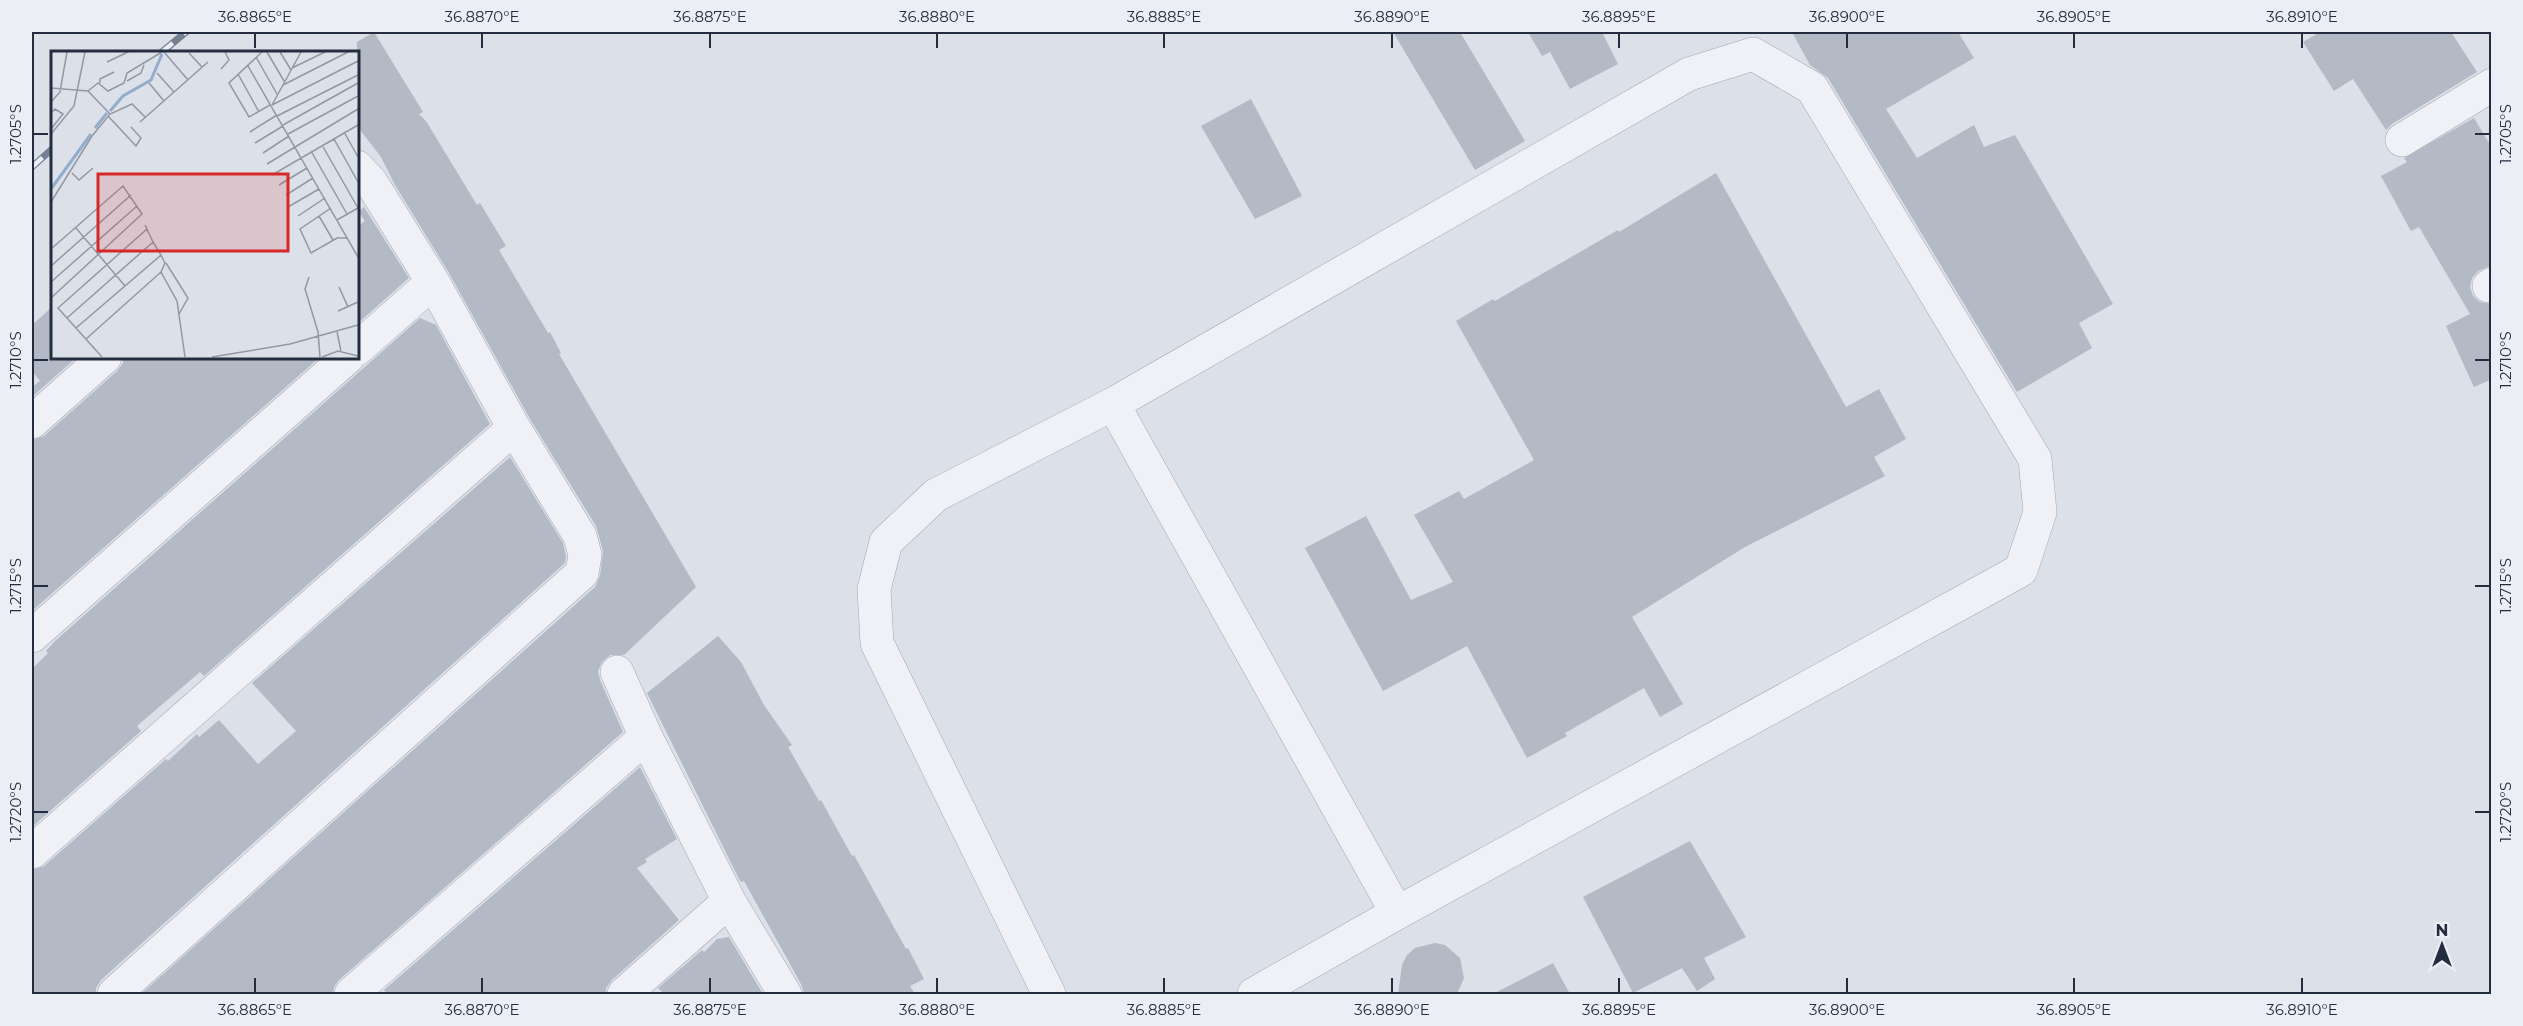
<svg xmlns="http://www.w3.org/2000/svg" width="2523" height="1026" viewBox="0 0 2523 1026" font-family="Montserrat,sans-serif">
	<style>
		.building { fill: #b3b9c5 }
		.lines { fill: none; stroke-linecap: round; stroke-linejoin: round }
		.minor-casing { stroke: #a1a7b2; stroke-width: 34 }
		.minor { stroke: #eff1f6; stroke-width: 33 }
		.rail-casing { stroke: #747f92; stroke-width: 7 }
		.rail { stroke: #ebeff5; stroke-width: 4.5; stroke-dasharray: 14; stroke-linecap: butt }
		.ticks { fill: none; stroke: #242d3f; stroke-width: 2 }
		.inset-river { fill: none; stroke: #93adcc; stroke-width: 3 }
		.inset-road { fill: none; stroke: #9298a4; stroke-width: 1.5 }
		.view { fill: #d62828; fill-opacity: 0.15; stroke: #d62828; stroke-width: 3 }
		.inset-edge { fill: none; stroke: #242d3f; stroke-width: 3 }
		.neatline { fill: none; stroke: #242d3f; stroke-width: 2 }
		.ticks-label { font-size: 15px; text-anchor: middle; fill: #242d3f }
	</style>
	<rect width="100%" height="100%" fill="#dce0e8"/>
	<path class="building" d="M374,32L423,112L419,114L426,121L477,205L480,203L506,246L499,250L548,333L550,332L561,353L559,354L696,587L624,655H610L602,662L598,671L600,680L623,732L339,980L334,987L333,994H141L595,587L600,576L603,551L596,526L530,419L449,273L395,185L381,157L357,126V42Z
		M1393,32H1460L1525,141L1475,170Z
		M1528,32H1602L1618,64L1570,89L1550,52L1542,56Z
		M1792,32H1958L1974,58L1886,109L1917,158L1974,125L1984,147L2015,135L2113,304L2079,323L2092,348L2017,392L1828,78L1810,65Z
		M2320,32H2451L2477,72L2392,124L2386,130L2353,79L2334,91L2303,42Z
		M1251,99L1302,196L1255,219L1201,126Z
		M2474,118L2492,148V265L2478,271L2472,278L2470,287L2473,296L2480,302L2492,304V379L2474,387L2446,326L2470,314L2419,227L2411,231L2381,176L2407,162L2404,158Z
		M1716,173L1846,407L1879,389L1906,439L1874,457L1885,476L1745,547L1632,617L1683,704L1660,717L1644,688L1565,733L1567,736L1527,758L1467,646L1383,691L1305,548L1366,516L1411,600L1453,582L1414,515L1459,491L1464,499L1534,460L1456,321L1493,299L1495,301L1618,230L1619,232Z
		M364,207L409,278L357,324V227L365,221L358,212Z
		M52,307V357H77L32,397V387L40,381L32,371V325Z
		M420,318L436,325L490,424L204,676L200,672L137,726L141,731L32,827V669L48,653L46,651L55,641Z
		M123,357H320L32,611V440L44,436L117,371L123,363Z
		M510,457L563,543L566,556L565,563L101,980L96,988V994H32V870L44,866L166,759L168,761L197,734L199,737L219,720L258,764L296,731L252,683Z
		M718,636L741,662L764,705L792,745L788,747L819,801L821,800L852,856L854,855L906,949L908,948L924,979L910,986L915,994H804L801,984L744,881L741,882L739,879L647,693Z
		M640,767L677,839L645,859L647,862L637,868L679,920L612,980L606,988V994H387L384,990Z
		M1690,841L1746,937L1704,958L1715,979L1697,991L1682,968L1633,993L1583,897Z
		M729,937L763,994H664L658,988L702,950L704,952L717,939Z
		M1435,943L1445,945L1460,958L1464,978L1457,994H1398L1402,965L1407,955L1415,948Z
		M1553,963L1570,994H1493Z"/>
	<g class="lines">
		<g class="minor-casing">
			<path id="minor" d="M2402,140L2492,85
				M2489,286L2492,284
				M357,349L433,282
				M1113,404L1689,74L1753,54L1812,88L2035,459L2040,512L2021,570L1397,913
				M32,422L105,357
				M32,636L348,357
				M617,672L646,737L729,901L624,994
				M32,852L514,428
				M729,901L785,994
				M114,994L582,573L585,555L580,536L514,428L433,282L371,182L357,167
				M351,994L646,737
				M1049,994L877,643L874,589L886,542L936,495L1113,404L1397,913L1254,994"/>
		</g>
		<use href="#minor" class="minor"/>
		<g class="rail-casing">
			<path id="rail" d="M162,52L186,32
				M32,167L52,149"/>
		</g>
		<use href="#rail" class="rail"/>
	</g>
	<path class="ticks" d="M255,33V48M482,33V48M710,33V48M937,33V48M1164,33V48M1392,33V48M1619,33V48M1847,33V48M2074,33V48M2302,33V48M33,134H48M2475,134H2490M33,360H48M2475,360H2490M33,586H48M2475,586H2490M33,812H48M2475,812H2490M255,978V993M482,978V993M710,978V993M937,978V993M1164,978V993M1392,978V993M1619,978V993M1847,978V993M2074,978V993M2302,978V993"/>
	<g transform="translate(51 51)">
		<rect width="308" height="308" fill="#dce0e8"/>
		<path class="inset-river" d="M59,60L72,45L100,29L111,3M44,77L56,62M0,138L40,83"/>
		<path class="inset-road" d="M113,1L137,29M211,1L178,32L198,66L219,54M216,1L233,30M229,1L240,19M138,2L151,16M205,6L226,43M56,11L77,1M197,15L307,206M241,17L274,1M170,18L178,9L174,1M106,22L123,41M187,23L208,61M76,30L90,22L93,14M49,32V28L63,21M98,32L113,50M232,34L297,1M0,37L37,40L59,63M37,40L47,32L57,40L73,32L76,22L111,1M0,51L9,41L16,1M221,54L307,10M221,54L250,1M0,62L4,58L12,63L0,78M57,65L85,95L90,87L80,76M226,65L307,24M89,71L157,11M232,74L307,32M199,81L226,64M293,81L307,106M0,83L23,55L34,1M237,83L307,45M283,88L307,131M204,92L232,75M271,94L307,157M260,100L296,163M212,102L238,85M216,113L307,58M21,122L28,129L42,117M221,124L307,74M228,134L256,117M235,144L262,127M0,151L41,85L59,63L81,53L94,66M237,156L268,138M280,157L249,178L260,202L286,187H297M247,165L274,147M268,165L282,189M286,169L307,157M25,177L74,235M0,198L72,135L91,163L0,247M110,204L114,212L110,221L126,250L134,306M115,212L137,247L128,263M0,215L80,144M258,226L254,238L267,281L269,306M0,231L86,155M288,236L297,256M287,260L307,251M16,267L102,191L94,174M25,277L110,204L102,191M286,281L290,300M35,288L110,221M51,306L7,257L96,178M161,306L239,293L307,274M271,306L287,300L307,305"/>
		<path class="view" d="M47,123H237V200H47Z"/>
		<rect width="308" height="308" class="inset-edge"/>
	</g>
	<rect width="2523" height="1026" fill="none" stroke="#ebeff5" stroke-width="66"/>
	<g transform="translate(2442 945)" stroke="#ebeff5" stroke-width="4.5" paint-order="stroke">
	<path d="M0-4.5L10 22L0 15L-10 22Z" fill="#242d3f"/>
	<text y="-9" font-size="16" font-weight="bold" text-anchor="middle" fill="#242d3f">N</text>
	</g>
	<rect x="33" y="33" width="2457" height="960" class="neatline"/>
	<g class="ticks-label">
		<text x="255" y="22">36.8865°E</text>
		<text x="482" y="22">36.8870°E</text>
		<text x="710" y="22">36.8875°E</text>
		<text x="937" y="22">36.8880°E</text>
		<text x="1164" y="22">36.8885°E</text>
		<text x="1392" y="22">36.8890°E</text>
		<text x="1619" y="22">36.8895°E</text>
		<text x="1847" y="22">36.8900°E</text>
		<text x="2074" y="22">36.8905°E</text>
		<text x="2302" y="22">36.8910°E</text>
		<text transform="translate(16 134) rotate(-90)" y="5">1.2705°S</text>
		<text transform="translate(2506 134) rotate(-90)" y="5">1.2705°S</text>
		<text transform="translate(16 360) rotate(-90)" y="5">1.2710°S</text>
		<text transform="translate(2506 360) rotate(-90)" y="5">1.2710°S</text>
		<text transform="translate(16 586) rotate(-90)" y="5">1.2715°S</text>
		<text transform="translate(2506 586) rotate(-90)" y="5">1.2715°S</text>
		<text transform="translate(16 812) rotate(-90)" y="5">1.2720°S</text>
		<text transform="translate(2506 812) rotate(-90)" y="5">1.2720°S</text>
		<text x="255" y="1015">36.8865°E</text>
		<text x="482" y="1015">36.8870°E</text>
		<text x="710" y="1015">36.8875°E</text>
		<text x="937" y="1015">36.8880°E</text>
		<text x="1164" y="1015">36.8885°E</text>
		<text x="1392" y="1015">36.8890°E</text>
		<text x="1619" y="1015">36.8895°E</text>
		<text x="1847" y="1015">36.8900°E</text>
		<text x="2074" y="1015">36.8905°E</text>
		<text x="2302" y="1015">36.8910°E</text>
	</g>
</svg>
